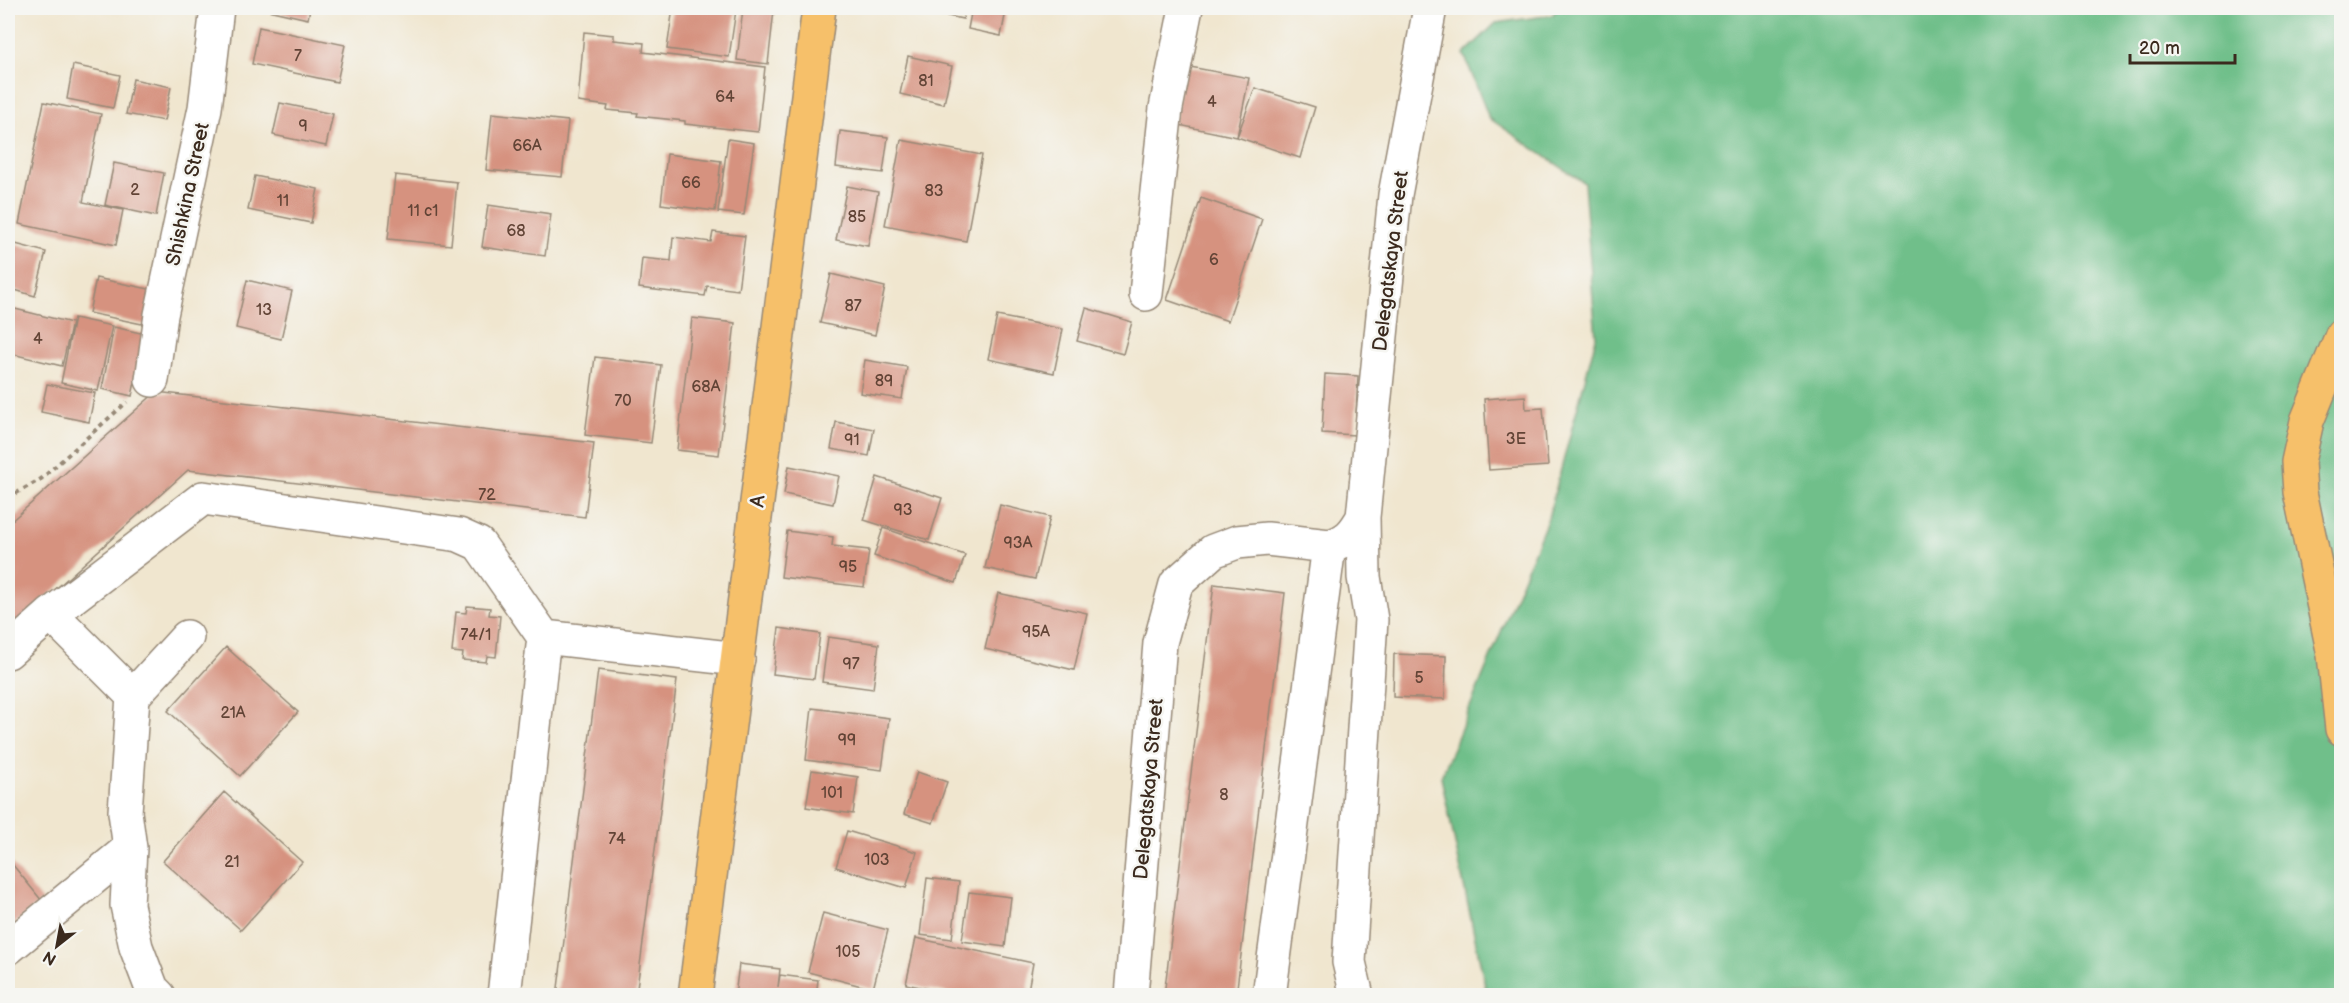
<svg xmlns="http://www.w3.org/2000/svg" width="2349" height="1003" viewBox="0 0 2349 1003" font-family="'Balsamiq Sans',sans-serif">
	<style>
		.forest { fill: #6fbf8a; stroke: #557454; stroke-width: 1.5 }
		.building { fill: #d6927f }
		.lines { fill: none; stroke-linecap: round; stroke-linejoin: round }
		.minor-casing { stroke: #968876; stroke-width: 36 }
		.major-casing { stroke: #968876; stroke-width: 36 }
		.highway-casing { stroke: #968876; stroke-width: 36 }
		.path { stroke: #968876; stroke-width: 4; stroke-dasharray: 4.5 4.5; stroke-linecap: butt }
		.minor { stroke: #fff; stroke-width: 33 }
		.major { stroke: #f6c06b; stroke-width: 33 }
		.highway { stroke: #f6c06b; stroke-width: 33 }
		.labels { text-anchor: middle; stroke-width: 5; stroke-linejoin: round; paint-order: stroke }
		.number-label { font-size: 16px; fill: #624436 }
		.street-label { font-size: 20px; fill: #3b2a1e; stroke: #f6f6f2 }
	</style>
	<rect width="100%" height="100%" fill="#f6f6f2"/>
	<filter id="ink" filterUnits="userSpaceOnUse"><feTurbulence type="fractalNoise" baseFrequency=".0167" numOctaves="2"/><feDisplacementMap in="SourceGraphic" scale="12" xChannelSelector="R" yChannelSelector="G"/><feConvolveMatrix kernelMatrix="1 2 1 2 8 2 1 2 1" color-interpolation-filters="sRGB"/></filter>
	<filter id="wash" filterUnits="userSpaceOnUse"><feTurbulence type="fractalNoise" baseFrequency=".008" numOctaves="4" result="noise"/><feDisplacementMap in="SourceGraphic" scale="24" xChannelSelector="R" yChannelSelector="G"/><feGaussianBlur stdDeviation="1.35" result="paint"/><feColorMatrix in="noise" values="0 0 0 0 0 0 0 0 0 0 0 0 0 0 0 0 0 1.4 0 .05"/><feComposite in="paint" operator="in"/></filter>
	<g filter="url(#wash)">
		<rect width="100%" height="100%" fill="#f0e6cf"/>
		<path class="forest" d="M1559,8H2341V995H1487L1441,777L1548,518L1596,338L1584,183L1489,118L1464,54L1496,23L1552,15Z"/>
		<g id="blocks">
			<path class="building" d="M259,8H310L308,19Z
				M673,8L736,10L729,57L667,49Z
				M743,8L774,10L768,64L737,60Z
				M924,8H965L963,19L923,11Z
				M972,8L1006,11L1001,36L968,29Z
				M259,27L345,45L337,82L252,64Z
				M584,32L614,35V40L644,43L643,52L765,67L758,132L685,124V121L637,116L638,113L607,110L608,106L578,102Z
				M908,56L952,66L944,104L900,94Z
				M73,65L120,75L113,108L67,99Z
				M1185,66L1249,78L1237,137L1255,88L1315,107L1300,158L1237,137L1174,124Z
				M133,79L171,87L164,121L126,114Z
				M44,102L101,114L83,202L123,210L116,245L19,224Z
				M280,103L333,114L326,146L273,135Z
				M492,113L568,121L562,177L486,170Z
				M840,131L888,137L883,173L836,167Z
				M728,139L754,143L744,215L718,212Z
				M901,140L982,155L966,241L885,225Z
				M667,154L721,161L715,211L661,204Z
				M114,163L164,173L156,216L105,205Z
				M395,175L457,182L451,245L388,239Z
				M255,176L318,189L311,223L248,210Z
				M847,186L878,192L868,246L836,240Z
				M1201,198L1262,219L1228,321L1167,300Z
				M488,205L551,214L545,256L482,247Z
				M713,232L745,236L738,290L707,286L705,296L639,288L642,258L671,261L673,237L711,242Z
				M8,242L46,252L35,296L8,288Z
				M831,274L885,287L875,335L820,323Z
				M96,278L154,290L147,325L89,313Z
				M247,280L292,291L281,339L236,328Z
				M11,308L72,323L62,366L8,353V322Z
				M1086,308L1132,322L1123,354L1077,341Z
				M997,316L1063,329L1054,373L988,359Z
				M74,318L112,326L98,391L61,383Z
				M692,318L735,323L719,455L677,450Z
				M114,327L145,334L132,396L102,389Z
				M595,357L661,365L651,443L585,435Z
				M865,360L907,367L902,399L860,393Z
				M1325,374L1358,376L1355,435L1322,433Z
				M47,384L95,393L89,422L41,412Z
				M156,392L594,443L585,517L188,470L8,632V524Z
				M1525,396L1526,409L1543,408L1548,466L1489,470L1484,399Z
				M836,422L874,429L869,456L831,449Z
				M789,466L839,476L833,504L784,494Z
				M877,477L942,498L929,540L864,520Z
				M1000,505L1050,517L1035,579L985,568Z
				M883,528L965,555L956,583L874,556Z
				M787,531L833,537L832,546L869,550L864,587L781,577Z
				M1214,584L1285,593L1236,996H1164Z
				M998,593L1087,613L1074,670L985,649Z
				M467,606L490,608L489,615L500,616L496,657L487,656L486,662L462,660L463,653L452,652L456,612L466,613Z
				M779,628L820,634L814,679L773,674Z
				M828,637L879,644L873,689L822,682Z
				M226,647L298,712L240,776L168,711Z
				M1394,654L1446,656L1445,699L1393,697Z
				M598,670L677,680L636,996H557Z
				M812,708L889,718L882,770L806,760Z
				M812,770L858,777L853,814L806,807Z
				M917,772L947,782L933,823L904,814Z
				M224,792L302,862L241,930L163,861Z
				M847,831L917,852L906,888L836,867Z
				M8,859L42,901L8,929Z
				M927,878L959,882L952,939L920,935Z
				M969,892L1011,897L1005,947L962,941Z
				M823,913L888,930L873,989L808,972Z
				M916,938L1033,963L1027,996H961L906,984Z
				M739,964L780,969L778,987L780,975L818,980L816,996H735Z"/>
		</g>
	</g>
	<g filter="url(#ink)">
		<use href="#blocks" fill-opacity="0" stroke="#968876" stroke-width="1.5"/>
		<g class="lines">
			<g class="minor-casing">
				<path id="minor" d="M1146,294L1166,108L1186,8
					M152,380L161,315L205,108L217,8
					M1363,517L1395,195L1430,8
					M1329,546C1348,541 1354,533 1363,517L1364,577L1371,620L1349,962L1357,996
					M51,614L133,696
					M8,652L51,614L203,498L459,535L479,544L544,637
					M8,948L130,848
					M159,996L152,989L136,947L127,905L130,848L125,812L133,696L187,637
					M504,996L544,637L738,659
					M1131,996L1160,643L1176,584L1213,551L1237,542L1267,539L1329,546L1269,996"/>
			</g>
			<g class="major-casing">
				<path id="major" d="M695,996L819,8"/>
			</g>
			<g class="highway-casing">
				<path id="highway" d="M2342,335L2307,421L2298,462L2300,492L2334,655L2342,729"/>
			</g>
			<path class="path" d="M8,498L41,479L127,402"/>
			<use href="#minor" class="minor"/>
			<use href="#major" class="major"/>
			<use href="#highway" class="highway"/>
		</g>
	</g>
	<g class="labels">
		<g class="number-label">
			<text x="298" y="61">7</text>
			<text x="926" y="86">81</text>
			<text x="725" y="102">64</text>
			<text x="1212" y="107">4</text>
			<text x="303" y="131">9</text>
			<text x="527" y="151">66А</text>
			<text x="691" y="188">66</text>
			<text x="135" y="195">2</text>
			<text x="934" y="196">83</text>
			<text x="283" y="206">11</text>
			<text x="423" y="216">11 с1</text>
			<text x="857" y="222">85</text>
			<text x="516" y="236">68</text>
			<text x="1214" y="265">6</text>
			<text x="853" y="311">87</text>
			<text x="264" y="315">13</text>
			<text x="38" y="344">4</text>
			<text x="884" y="386">89</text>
			<text x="706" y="392">68А</text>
			<text x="623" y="406">70</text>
			<text x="1516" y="444">3Е</text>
			<text x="852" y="445">91</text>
			<text x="487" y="500">72</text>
			<text x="903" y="515">93</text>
			<text x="1018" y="548">93А</text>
			<text x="848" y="572">95</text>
			<text x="1036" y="637">95А</text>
			<text x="476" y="640">74/1</text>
			<text x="851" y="669">97</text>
			<text x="1419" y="683">5</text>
			<text x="233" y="718">21А</text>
			<text x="847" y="745">99</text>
			<text x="832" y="798">101</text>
			<text x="1224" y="800">8</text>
			<text x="617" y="844">74</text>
			<text x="877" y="865">103</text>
			<text x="232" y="867">21</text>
			<text x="848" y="957">105</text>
		</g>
		<g class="street-label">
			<text transform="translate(187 194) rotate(-78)" y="7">Shishkina Street</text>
			<text transform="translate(1390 261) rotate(-83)" y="7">Delegatskaya Street</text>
			<text transform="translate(757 501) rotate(-83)" y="7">A</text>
			<text transform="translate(1148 789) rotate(-85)" y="7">Delegatskaya Street</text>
		</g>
	</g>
	<rect width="2349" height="1003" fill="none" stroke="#f6f6f2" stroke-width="30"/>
	<g transform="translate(57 946) rotate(211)" stroke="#f6f6f2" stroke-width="4.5" paint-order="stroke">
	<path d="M0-4.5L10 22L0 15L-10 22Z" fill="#3b2a1e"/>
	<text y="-9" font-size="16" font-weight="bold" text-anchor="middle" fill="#3b2a1e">N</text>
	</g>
	<path d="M2130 54v9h105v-9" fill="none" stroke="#3b2a1e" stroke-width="3"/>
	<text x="2139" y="54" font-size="18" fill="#3b2a1e" stroke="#f6f6f2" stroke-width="4.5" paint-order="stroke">20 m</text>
</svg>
